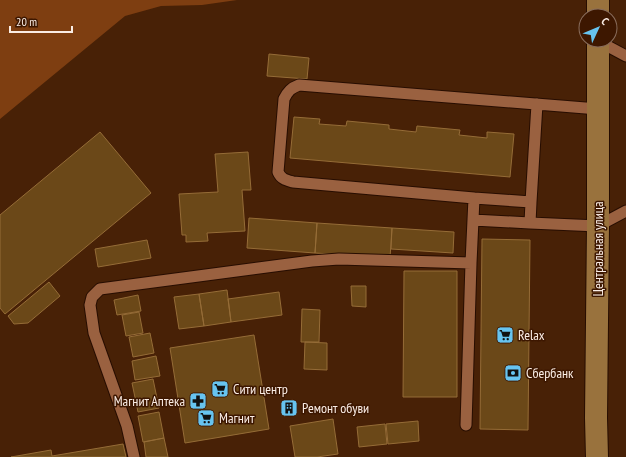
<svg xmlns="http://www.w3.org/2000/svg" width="626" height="457" viewBox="0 0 626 457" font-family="'PT Sans Narrow',sans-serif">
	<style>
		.green { fill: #7e3e11 }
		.building { fill: #6b4818; stroke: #956c37 }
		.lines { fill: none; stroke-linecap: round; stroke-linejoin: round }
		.lane-casing { stroke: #270d00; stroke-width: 13 }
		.secondary-casing { stroke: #270d00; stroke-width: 24 }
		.lane { stroke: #9a6140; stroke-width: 11 }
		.secondary { stroke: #99723d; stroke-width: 22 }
		.labels { text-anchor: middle; stroke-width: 3; stroke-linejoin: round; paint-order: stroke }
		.street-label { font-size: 14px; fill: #faede5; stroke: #3d1700 }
		.poi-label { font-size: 14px; fill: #faede5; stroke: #3d1700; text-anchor: start }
	</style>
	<rect width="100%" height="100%" fill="#482106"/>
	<path class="green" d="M0,0H237L202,5L161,6L125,16L0,119Z"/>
	<path class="building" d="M269,54L309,58L307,79L267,76Z
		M294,117L320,119L319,124L346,126L347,121L389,125V129L416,132L417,126L460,130L459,135L487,138V132L514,134L510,177L290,158Z
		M100,132L151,193L5,314L0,308V215Z
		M248,152L251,190H242L245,231L207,233L208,241L186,242V235H182L179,194L218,192L215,154Z
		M249,218L317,223L315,253L247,248Z
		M317,223L392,228L390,258L315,253Z
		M392,228L454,232L453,253L391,249Z
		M482,239L530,240L528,430L480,429Z
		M147,240L151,258L98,267L95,249Z
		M404,271H457V397H403Z
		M49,282L60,296L28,323L14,324L8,316Z
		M351,286H366V307L352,306Z
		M227,290L231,322L204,326L199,294Z
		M279,292L282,315L231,322L228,299Z
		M199,294L204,326L179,329L174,297Z
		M138,295L141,311L117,315L114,300Z
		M302,309L320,310L319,342H301Z
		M139,312L143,333L126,336L122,315Z
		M150,333L154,353L133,357L129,337Z
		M254,335L269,429L185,443L170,348Z
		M305,342L327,343V370L304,369Z
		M156,356L160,376L135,380L132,361Z
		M153,379L159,408L138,412L132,383Z
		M293,400L295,414L284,416L282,402Z
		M159,412L164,438L143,442L138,416Z
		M333,419L338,454L317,457H295L290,426Z
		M418,421L419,441L388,444L386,424Z
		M385,424L387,444L359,447L357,427Z
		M164,438L168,457H146L144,442Z
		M123,444L126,457H11L51,450L52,456Z"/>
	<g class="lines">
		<g class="lane-casing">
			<path id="lane" d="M598,41L626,56
				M474,198L293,182C286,180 281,179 278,172L284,99C288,91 291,88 299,85L598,109
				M531,202L530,223L598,226L626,211
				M473,220L530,223
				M466,425L471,263
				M134,457L127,426L94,333L90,305L92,297L100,289L312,261L339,259L471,263L474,198L531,202L537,104"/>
		</g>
		<g class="secondary-casing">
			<path id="secondary" d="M598,16V0
				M597,457L596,418L598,226V40"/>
		</g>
		<use href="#lane" class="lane"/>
		<use href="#secondary" class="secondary"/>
	</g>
	<defs>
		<g id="supermarket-square" transform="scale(0.9)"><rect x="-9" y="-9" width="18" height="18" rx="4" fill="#67c4f0" stroke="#3d1700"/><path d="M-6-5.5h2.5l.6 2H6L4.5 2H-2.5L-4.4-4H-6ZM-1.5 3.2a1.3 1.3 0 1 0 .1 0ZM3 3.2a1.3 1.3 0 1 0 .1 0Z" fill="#111"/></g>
		<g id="bank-square" transform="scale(0.9)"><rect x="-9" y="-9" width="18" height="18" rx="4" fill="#67c4f0" stroke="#3d1700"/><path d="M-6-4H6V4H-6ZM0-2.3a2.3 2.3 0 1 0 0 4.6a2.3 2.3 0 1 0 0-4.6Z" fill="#111"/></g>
		<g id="pharmacy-square" transform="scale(0.9)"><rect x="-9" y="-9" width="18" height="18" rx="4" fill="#67c4f0" stroke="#3d1700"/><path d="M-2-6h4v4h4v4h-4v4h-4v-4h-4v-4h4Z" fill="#111"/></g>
		<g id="building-square" transform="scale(0.9)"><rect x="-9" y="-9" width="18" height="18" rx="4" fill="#67c4f0" stroke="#3d1700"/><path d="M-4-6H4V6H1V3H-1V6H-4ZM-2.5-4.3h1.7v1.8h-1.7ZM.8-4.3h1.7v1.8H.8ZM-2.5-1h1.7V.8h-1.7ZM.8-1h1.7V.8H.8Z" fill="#111"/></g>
	</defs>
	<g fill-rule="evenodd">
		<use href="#supermarket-square" x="505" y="335"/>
		<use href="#bank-square" x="513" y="373"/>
		<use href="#supermarket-square" x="220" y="389"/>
		<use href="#pharmacy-square" x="198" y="401"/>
		<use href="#building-square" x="289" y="408"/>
		<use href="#supermarket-square" x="206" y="418"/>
	</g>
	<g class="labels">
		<g class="street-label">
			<text transform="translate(598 249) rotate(-90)" y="5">Центральная улица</text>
		</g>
		<g class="poi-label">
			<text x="518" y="340">Relax</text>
			<text x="526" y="378">Сбербанк</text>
			<text x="233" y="394">Сити центр</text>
			<text x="185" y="406" text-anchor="end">Магнит Аптека</text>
			<text x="302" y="413">Ремонт обуви</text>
			<text x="219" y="423">Магнит</text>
		</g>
	</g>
	<g transform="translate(598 28) rotate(46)"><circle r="19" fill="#3d1700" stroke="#896d5c"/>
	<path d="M0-3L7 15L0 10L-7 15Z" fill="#67c4f0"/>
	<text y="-6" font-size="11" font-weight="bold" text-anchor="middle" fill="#faede5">С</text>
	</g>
	<path d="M10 26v6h62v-6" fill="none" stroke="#faede5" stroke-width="2"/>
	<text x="16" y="26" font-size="12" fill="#faede5" stroke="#3d1700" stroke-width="3" paint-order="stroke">20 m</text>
</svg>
